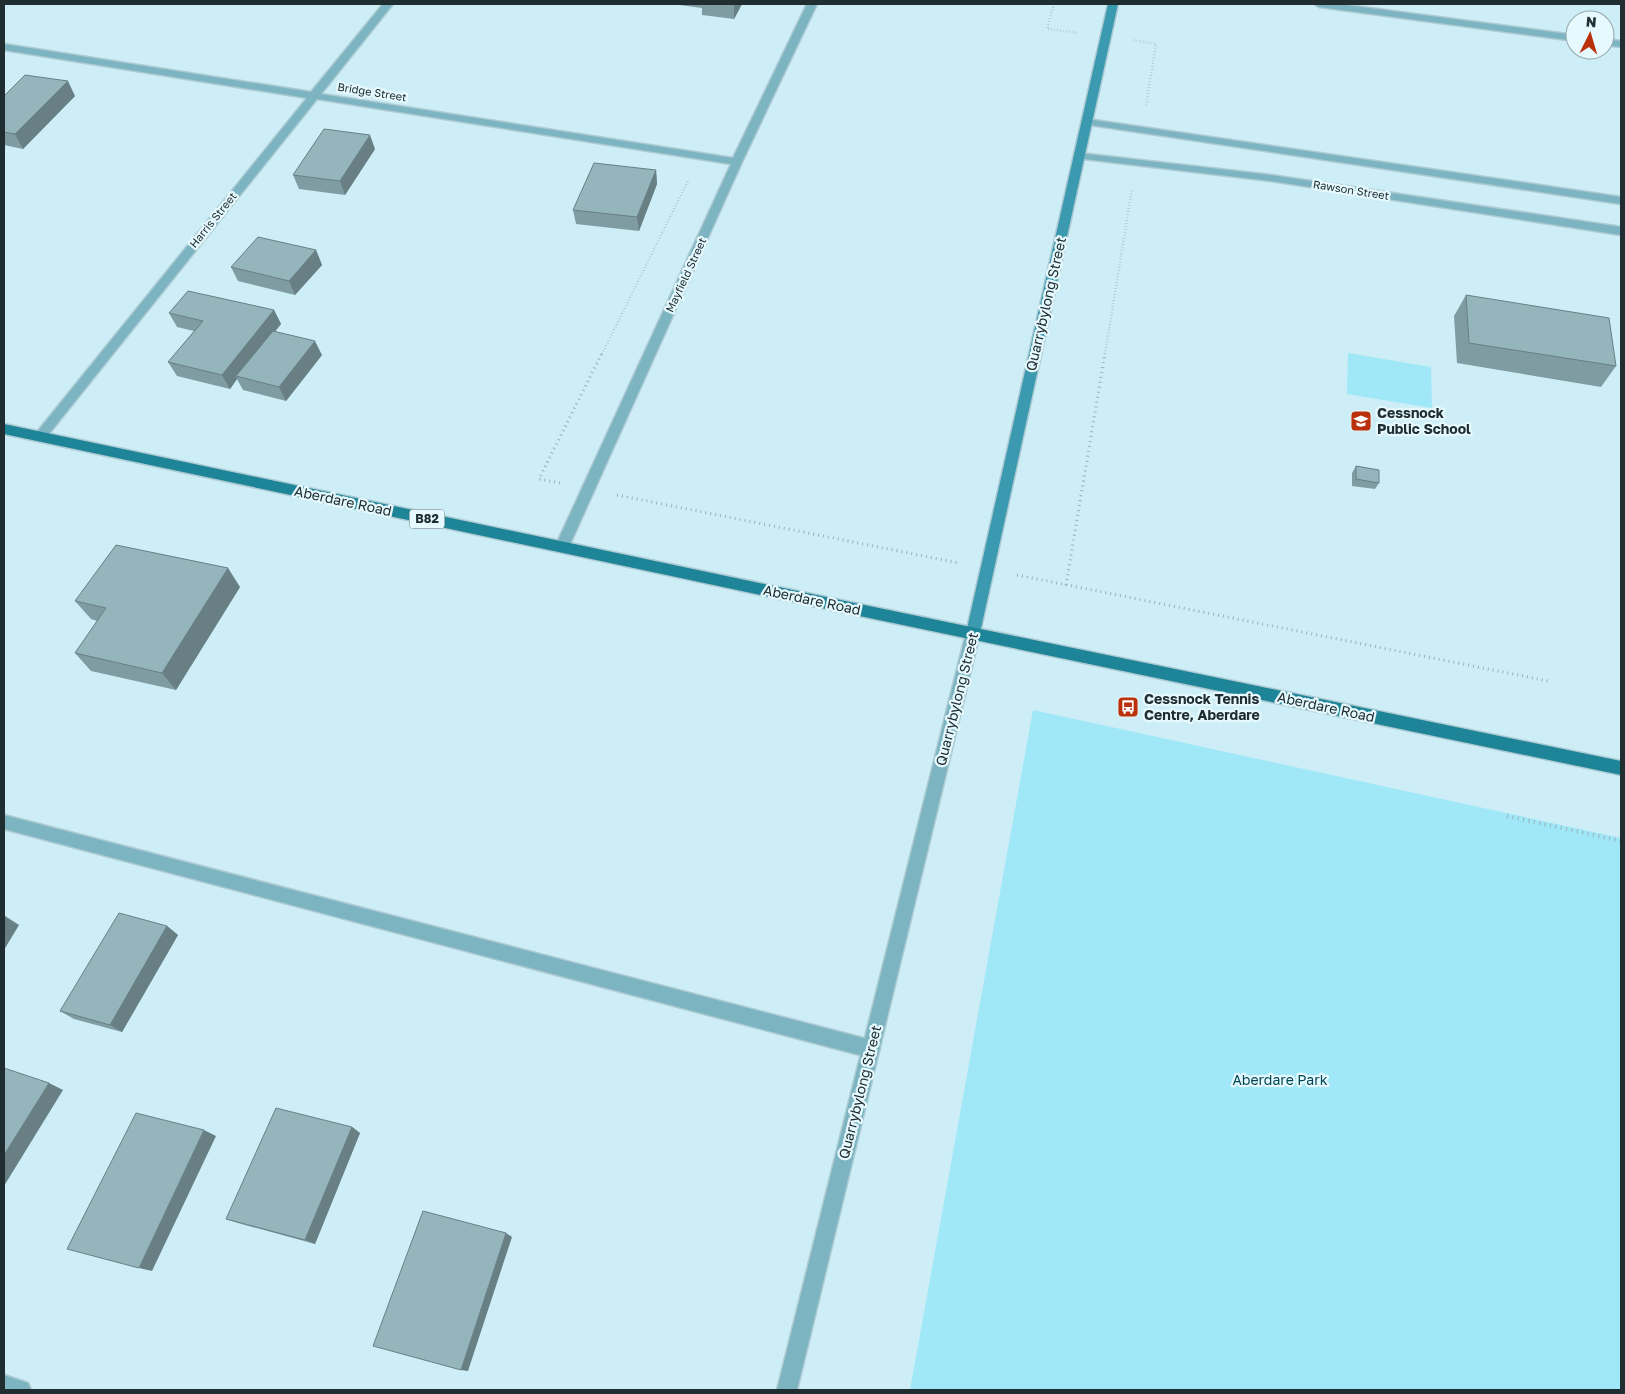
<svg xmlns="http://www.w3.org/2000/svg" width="1625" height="1394" viewBox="0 0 1625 1394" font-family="'Golos Text',sans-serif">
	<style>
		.green { fill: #a0e7f8 }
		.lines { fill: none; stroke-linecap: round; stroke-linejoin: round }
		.lane-casing { stroke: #aecbd3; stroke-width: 3 }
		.street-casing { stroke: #aecbd3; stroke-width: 3 }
		.secondary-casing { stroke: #aecbd3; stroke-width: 3 }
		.primary-casing { stroke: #aecbd3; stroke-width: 3 }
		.path-far2 { stroke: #96b1b7; stroke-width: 2.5; stroke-dasharray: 0.5 2.5; stroke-linecap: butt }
		.path-far1 { stroke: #96b1b7; stroke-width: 3; stroke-dasharray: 1 4; stroke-linecap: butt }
		.path { stroke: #96b1b7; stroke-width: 4; stroke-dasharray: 1 4.5; stroke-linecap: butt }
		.lane { fill: #7db4c2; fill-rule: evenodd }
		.street { fill: #7db4c2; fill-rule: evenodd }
		.secondary { fill: #3b9aaf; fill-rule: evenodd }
		.primary { fill: #1e8498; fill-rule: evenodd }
		.wall { fill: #809ca3 }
		.shaded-wall { fill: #687f84 }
		.building { fill: #95b5bd; stroke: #687f84 }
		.labels { text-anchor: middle; stroke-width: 4.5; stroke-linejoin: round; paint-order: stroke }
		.far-street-label { font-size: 11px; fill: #212e31; stroke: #e5f9fe }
		.shield { fill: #e5f9fe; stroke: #5c6b6e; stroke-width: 1 }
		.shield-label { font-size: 12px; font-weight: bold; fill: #212e31 }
		.street-label { font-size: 14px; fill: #212e31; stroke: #e5f9fe }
		.poi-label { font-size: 14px; font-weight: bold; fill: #212e31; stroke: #e5f9fe; text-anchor: start }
		.park-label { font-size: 14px; fill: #024753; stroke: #e5f9fe }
	</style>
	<rect width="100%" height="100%" fill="#cdeef6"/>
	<path class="green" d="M1348,353L1431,367L1432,408L1347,394Z
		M1033,710L1621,838V1390H910Z"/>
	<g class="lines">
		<g class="lane-casing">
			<path id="lane" d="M1314,4H1339L1575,35V41L1319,7Z
				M1605,39L1621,41V47L1605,45Z
				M4,815L871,1040L877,1043L880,1049L877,1055L871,1058L4,829Z"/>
		</g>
		<g class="street-casing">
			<path id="street" d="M383,4H393L321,94L733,158L807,4H817L742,162L567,551L562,552L557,551L555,547L731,164L317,99L44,440H34L33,437L307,98L4,50V44L311,92Z
				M1087,119L1621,197V204L1083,124L1082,122Z
				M1079,153L1271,175L1621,227V235L1271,181L1075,158L1074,156L1075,154Z
				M973,627L978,629L980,633L797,1390H777L966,633L968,629Z
				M4,1375L28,1383L31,1390H4Z"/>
		</g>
		<g class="secondary-casing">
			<path id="secondary" d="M1108,4H1118L980,633L978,637L973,639L968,637L966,633Z"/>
		</g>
		<g class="primary-casing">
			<path id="primary" d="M4,424L850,602L1621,761V775L850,614L4,434Z"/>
		</g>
		<path class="path-far2" d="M1054,4L1047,29L1078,33
			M1134,40L1156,44L1146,106
			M602,354L688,181
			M1105,354L1132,189"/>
		<path class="path-far1" d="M560,483L539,479L602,353
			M617,495L959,563
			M1017,575L1548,681
			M1066,585L1105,353"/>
		<path class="path" d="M1507,816L1621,841"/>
		<use href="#lane" class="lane"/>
		<use href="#street" class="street"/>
		<use href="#secondary" class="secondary"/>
		<use href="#primary" class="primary"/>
	</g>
	<path class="wall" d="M672,4H742L734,19L702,15V8Z
		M4,96H75L23,149L4,145Z
		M375,149L345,195L299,189L293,175Z
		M656,170L657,184L639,231L576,224L573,210Z
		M316,250L322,265L295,295L238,281L231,267Z
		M1466,295L1616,366L1601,387L1457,363L1454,316Z
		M274,310L281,324L275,331L322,355L286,401L243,390L237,379L230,389L177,376L168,362L194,331L177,327L169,313Z
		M1356,466L1379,483L1375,489L1352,486V473Z
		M240,587L176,690L91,671L75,653L97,621L91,619L75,601Z
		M167,926L178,935L122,1032L74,1019L60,1011Z
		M352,1127L360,1133L315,1244L238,1223L226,1219Z"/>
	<path class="shaded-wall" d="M734,4H742L734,19Z
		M68,81L75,96L23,149L15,134Z
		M370,135L375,149L345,195L340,181Z
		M656,170L657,184L639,231L637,217Z
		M316,250L322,265L295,295L289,281Z
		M274,310L281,324L239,377L236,376L237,379L230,389L222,375Z
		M315,341L322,355L286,401L279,387Z
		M228,568L240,587L176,690L162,673Z
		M5,916L19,925L4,950V918Z
		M167,926L178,935L122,1032L110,1025Z
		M49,1083L63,1090L4,1186V1155Z
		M352,1127L360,1133L315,1244L305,1240Z
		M204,1130L216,1136L152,1271L139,1268Z
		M506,1233L512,1237L468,1371L461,1370Z"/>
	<path class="building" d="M25,75L68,81L15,134L4,132V96Z
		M324,129L370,135L340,181L293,175Z
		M594,163L656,170L637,217L573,210Z
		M258,237L316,250L289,281L231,267Z
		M188,291L274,310L222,375L168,362L203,321L169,313Z
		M1466,295L1609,318L1616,366L1469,343Z
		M273,331L315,341L279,387L236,376Z
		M1356,466L1379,470V483L1356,479Z
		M116,545L228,568L162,673L75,653L106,608L75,601Z
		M119,913L167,926L110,1025L60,1011Z
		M4,1068L49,1083L4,1155Z
		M276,1108L352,1127L305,1240L226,1219Z
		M136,1113L204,1130L139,1268L67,1249Z
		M423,1211L506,1233L461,1370L373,1346Z"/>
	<defs>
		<g id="school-square" transform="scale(1.125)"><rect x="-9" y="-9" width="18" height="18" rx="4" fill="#ba300a" stroke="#e5f9fe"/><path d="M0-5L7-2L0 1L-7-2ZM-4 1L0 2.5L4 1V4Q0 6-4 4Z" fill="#fff"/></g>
		<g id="bus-square" transform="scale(1.125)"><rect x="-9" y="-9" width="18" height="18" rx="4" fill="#ba300a" stroke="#e5f9fe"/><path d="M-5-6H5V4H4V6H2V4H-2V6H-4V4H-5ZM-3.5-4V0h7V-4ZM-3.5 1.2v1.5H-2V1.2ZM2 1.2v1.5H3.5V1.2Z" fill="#fff"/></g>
	</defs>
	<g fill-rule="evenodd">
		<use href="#school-square" x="1361" y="421"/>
		<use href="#bus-square" x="1128" y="707"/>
	</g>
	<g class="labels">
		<g class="far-street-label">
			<text transform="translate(372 92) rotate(9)" y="4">Bridge Street</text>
			<text transform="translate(1351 190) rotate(9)" y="4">Rawson Street</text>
			<text transform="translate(213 220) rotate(-51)" y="4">Harris Street</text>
			<text transform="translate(686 275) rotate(-65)" y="4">Mayfield Street</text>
		</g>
		<rect class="shield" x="409.5" y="509.5" width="35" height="19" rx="4"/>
		<g class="shield-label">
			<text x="427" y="523">B82</text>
		</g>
		<g class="street-label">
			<text transform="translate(1046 304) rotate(-77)" y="5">Quarrybylong Street</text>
			<text transform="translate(343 501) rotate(12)" y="5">Aberdare Road</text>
			<text transform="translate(812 600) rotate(12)" y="5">Aberdare Road</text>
			<text transform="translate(957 699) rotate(-76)" y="5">Quarrybylong Street</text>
			<text transform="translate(1326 707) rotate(12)" y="5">Aberdare Road</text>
			<text transform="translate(860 1092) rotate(-76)" y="5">Quarrybylong Street</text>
		</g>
		<g class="poi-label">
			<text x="1377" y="418">Cessnock<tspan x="1377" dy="16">Public School</tspan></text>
			<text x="1144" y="704">Cessnock Tennis<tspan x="1144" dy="16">Centre, Aberdare</tspan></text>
		</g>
		<g class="park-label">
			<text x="1280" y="1085">Aberdare Park</text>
		</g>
	</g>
	<rect width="1625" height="1394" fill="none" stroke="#212e31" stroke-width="10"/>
	<g transform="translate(1590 35) rotate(5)"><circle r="24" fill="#e5f9fe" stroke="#97a8ac"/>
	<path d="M0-4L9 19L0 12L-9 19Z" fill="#ba300a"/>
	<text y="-8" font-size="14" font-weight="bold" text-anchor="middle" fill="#212e31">N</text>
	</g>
</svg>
